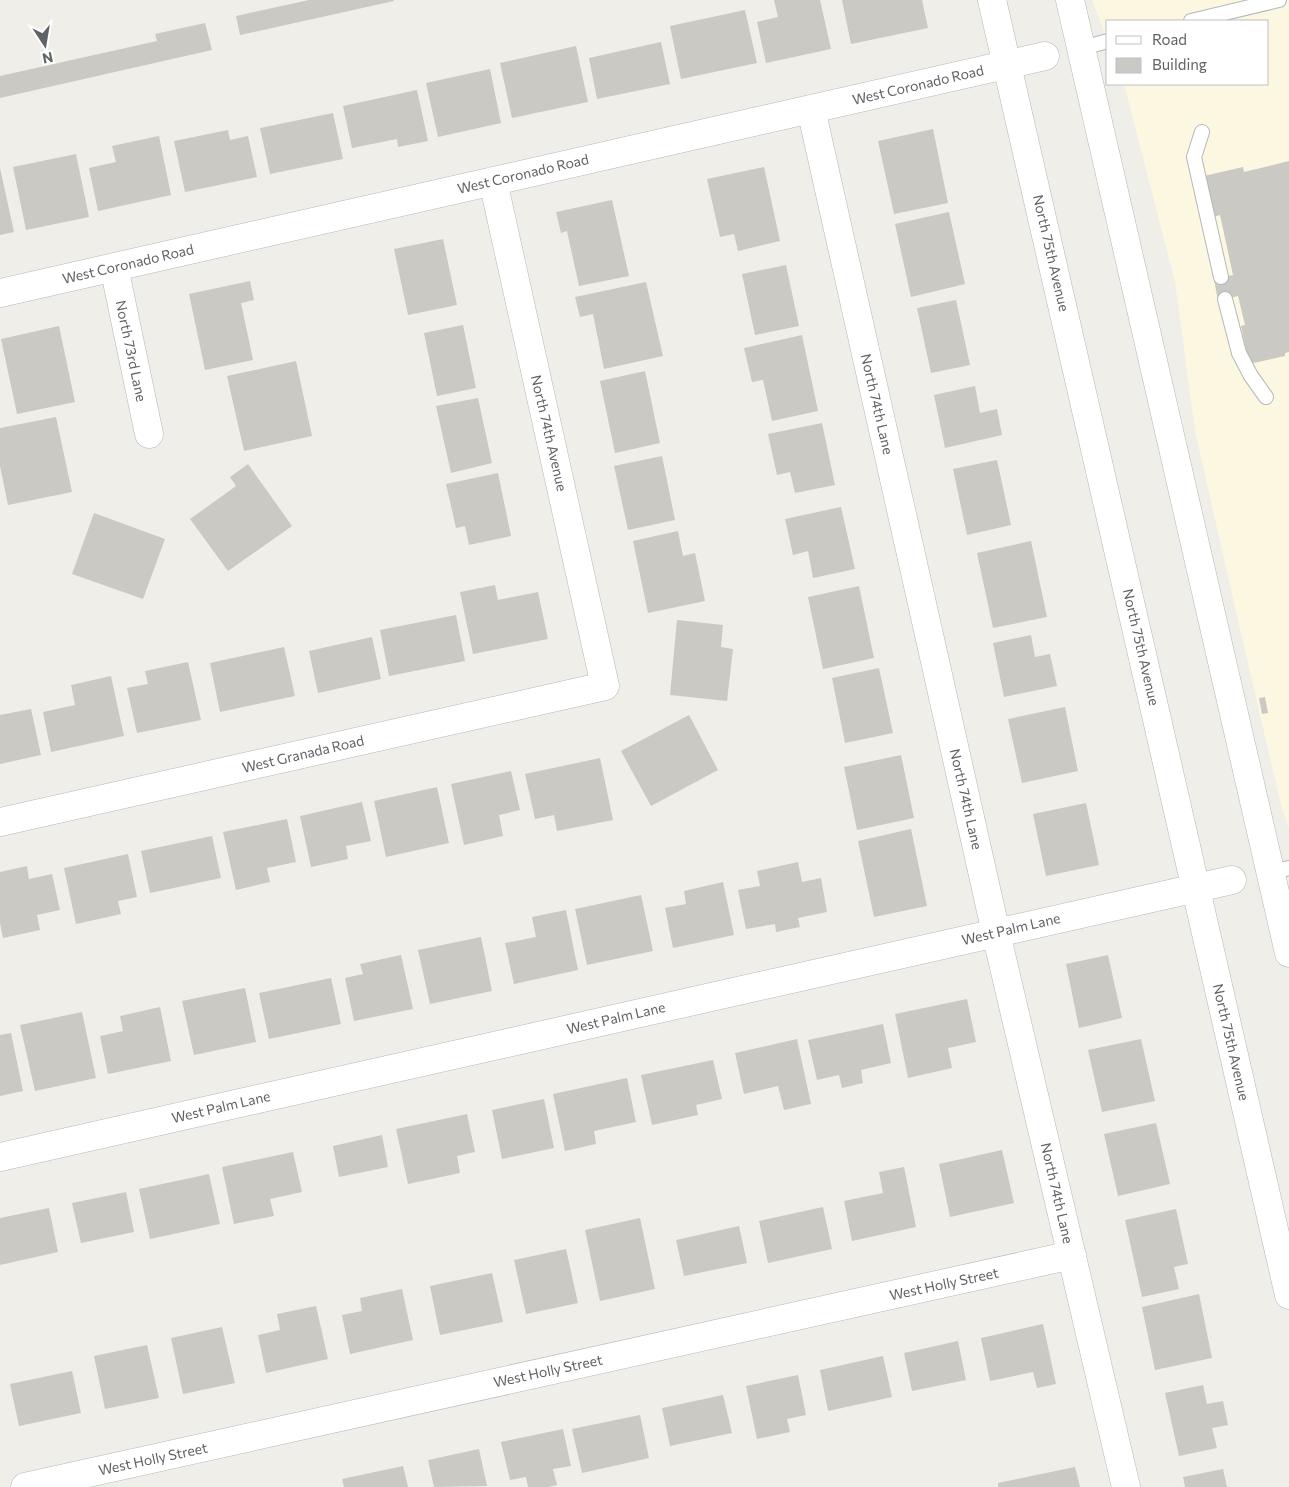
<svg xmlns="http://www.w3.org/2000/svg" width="1289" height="1487" viewBox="0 0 1289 1487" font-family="Commissioner,sans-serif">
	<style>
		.commercial { fill: #fbf7e1 }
		.building { fill: #cbc9c4 }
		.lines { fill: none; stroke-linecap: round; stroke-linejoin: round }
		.lane-casing { stroke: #b5b7bb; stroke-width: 16 }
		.street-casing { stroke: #b5b7bb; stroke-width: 29 }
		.secondary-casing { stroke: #b4b6bb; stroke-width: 29 }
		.lane { stroke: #fff; stroke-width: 14 }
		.street { stroke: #fff; stroke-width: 28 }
		.secondary { stroke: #fff; stroke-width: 28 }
		.labels { text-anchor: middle; stroke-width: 5; stroke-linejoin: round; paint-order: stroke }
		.street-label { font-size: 14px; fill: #5f6266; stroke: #fff }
	</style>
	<rect width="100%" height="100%" fill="#f0eee8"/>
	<path class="commercial" d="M1092,0H1289V828L1282,809L1239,625L1195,431L1175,282L1124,84H1268V21H1108V42Z"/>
	<path class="building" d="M309,0H394V1L240,35L236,16Z
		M774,0H820L831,49L766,63L757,22L778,17Z
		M842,0H922L928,28L851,44Z
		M745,10L757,63L681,79L670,26Z
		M205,23L212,50L0,98V76L157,41L155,34Z
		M661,42L670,84L597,99L589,58Z
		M576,46L588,102L512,118L500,63Z
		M490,69L501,123L438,137L426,83Z
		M417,90L428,141L398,147L397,139L352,148L343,106Z
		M333,113L343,159L270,174L260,128Z
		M933,129L948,203L894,214L878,141Z
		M228,130L230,140L248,136L257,177L185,192L174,141Z
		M159,136L171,195L98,211L89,168L116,162L112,146Z
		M76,154L89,217L26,230L13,167Z
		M1289,161V352L1285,353V356L1249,364L1241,326L1245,325L1238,296L1218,301L1214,279L1233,275L1220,215L1213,217L1204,176L1243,167L1244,172Z
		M764,167L780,241L738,251L734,234L720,237L707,179Z
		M0,168L14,232L0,235Z
		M612,200L629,276L579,286L567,231L561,233L556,212Z
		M949,212L965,284L911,297L895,224Z
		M443,239L457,305L408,315L394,249Z
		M786,265L799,326L755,335L742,274Z
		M250,281L254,300L241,303L253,360L205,370L189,294Z
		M646,282L663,356L604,369L593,314L580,317L575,297Z
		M956,300L970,365L931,373L917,308Z
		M463,325L476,388L437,396L424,333Z
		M59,326L75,402L17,414L1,339Z
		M802,335L818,411L772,421L763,380L752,382L744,348Z
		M296,361L312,436L244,451L227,376Z
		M645,371L660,443L615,453L600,381Z
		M975,386L980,413L997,409L1002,435L945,448L934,395Z
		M478,398L492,463L451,473L436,406Z
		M56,417L72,492L8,505L0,466V428Z
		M822,423L835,485L795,493L790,472L777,475L768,434Z
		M662,456L675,520L628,530L614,466Z
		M997,460L1011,525L967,535L953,469Z
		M248,464L292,526L228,571L190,519L236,486L230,477Z
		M498,473L511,536L469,545L465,526L456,528L446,484Z
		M841,507L855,569L813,578L808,551L793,555L785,519Z
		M94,513L165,539L143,599L72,574Z
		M678,531L683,556L695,553L705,601L648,613L633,541Z
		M1031,541L1047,617L993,628L977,553Z
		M495,585L498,600L538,592L548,639L473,654L460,592Z
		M859,586L874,658L823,669L808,597Z
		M456,615L465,661L389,676L380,630Z
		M677,620L723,625L721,647L733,649L727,701L670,695Z
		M1031,635L1035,657L1050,654L1057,686L1004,697L993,643Z
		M372,637L381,679L318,693L309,651Z
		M284,647L295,696L220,712L210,663Z
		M188,662L201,720L137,733L127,688L148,684L145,671Z
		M879,668L893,733L845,743L832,678Z
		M111,676L124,736L51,752L43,712L75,705L71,685Z
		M1265,697L1268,713L1262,714L1259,698Z
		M1065,707L1078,771L1022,783L1008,719Z
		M31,709L41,755L0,764V715Z
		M689,715L718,770L651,806L621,751Z
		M901,755L914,818L857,830L844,767Z
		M600,758L613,820L557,831L554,815L535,819L525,774Z
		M511,771L520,810L499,815L503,836L464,845L451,784Z
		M437,787L449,843L386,857L374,801Z
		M362,802L371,841L346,846L348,859L311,867L300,816Z
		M1086,803L1099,865L1046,876L1033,814Z
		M287,819L296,862L267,868L270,882L236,890L223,832Z
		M911,829L927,906L874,917L858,841Z
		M212,836L221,878L150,893L141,851Z
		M128,854L137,897L118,901L121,914L76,924L64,868Z
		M798,862L802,882L821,878L827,912L798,918L800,927L776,932L775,924L746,929L738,890L760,886L757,871Z
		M27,866L29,879L52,874L60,910L37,915L40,930L3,938L0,923V872Z
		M723,882L734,935L673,948L665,908L686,904L684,891Z
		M641,895L653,951L587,965L575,909Z
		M566,910L578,970L514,984L505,943L536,937L532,917Z
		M481,937L492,991L430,1004L418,950Z
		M401,955L413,1009L354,1021L345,978L363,974L360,964Z
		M1108,955L1122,1018L1079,1028L1066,964Z
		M331,978L341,1024L269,1039L259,993Z
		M245,988L256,1042L194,1055L182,1001Z
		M967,999L976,1042L948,1048L952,1068L908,1078L895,1014Z
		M160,1007L171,1061L108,1074L100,1036L123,1031L120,1016Z
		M82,1012L96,1078L35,1091L20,1025Z
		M883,1024L891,1063L861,1070L863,1083L842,1088L839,1075L817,1080L808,1040Z
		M11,1033L23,1091L0,1096V1035Z
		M797,1039L811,1104L784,1110L778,1086L744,1094L735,1053Z
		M1141,1039L1155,1101L1102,1112L1088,1050Z
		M713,1060L722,1099L696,1105L698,1115L652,1125L641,1075Z
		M627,1078L636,1122L594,1131L596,1144L565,1151L553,1094Z
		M544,1099L554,1148L502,1159L492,1110Z
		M467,1114L475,1152L457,1156L460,1173L408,1184L396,1129Z
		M1156,1123L1170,1184L1118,1196L1104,1134Z
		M382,1135L388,1167L339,1177L333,1146Z
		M1002,1150L1014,1203L950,1217L939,1164Z
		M293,1152L302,1192L270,1199L274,1216L234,1224L222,1167Z
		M904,1167L916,1227L852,1241L844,1201L883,1193L879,1172Z
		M209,1174L220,1224L150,1239L139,1189Z
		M126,1192L134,1232L81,1243L72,1203Z
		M823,1207L832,1249L768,1263L759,1221Z
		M49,1208L58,1252L0,1265V1218Z
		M1176,1209L1188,1264L1174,1267L1179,1289L1142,1297L1125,1220Z
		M640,1218L655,1289L600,1301L585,1230Z
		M739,1226L747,1263L684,1276L676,1240Z
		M566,1249L578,1303L526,1314L514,1260Z
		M492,1273L503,1322L440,1335L430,1286Z
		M402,1289L413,1340L350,1354L342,1315L362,1311L360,1298Z
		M1199,1294L1212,1358L1155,1370L1142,1307Z
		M316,1306L328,1359L266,1373L258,1335L280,1330L277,1314Z
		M1043,1324L1056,1384L1037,1388L1033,1372L990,1381L981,1338Z
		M222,1327L235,1383L183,1394L171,1338Z
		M958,1341L966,1380L912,1391L904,1353Z
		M147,1345L159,1398L105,1409L94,1356Z
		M883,1356L892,1397L828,1411L820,1370Z
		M72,1371L81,1413L19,1426L10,1384Z
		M798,1375L806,1415L787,1419L790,1432L757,1439L746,1386Z
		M1203,1385L1207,1404L1223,1401L1228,1425L1212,1428L1217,1448L1179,1456L1165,1393Z
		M723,1395L732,1433L670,1446L662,1408Z
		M640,1415L649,1458L582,1473L572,1429Z
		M563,1429L571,1466L553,1469L557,1485L548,1487H528L526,1477L510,1480L501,1442Z
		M479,1449L487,1486L434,1487L428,1460Z
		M403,1466L408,1487H344L342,1479Z
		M1075,1467L1080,1487H998V1483Z
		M1223,1469L1227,1487H1185L1183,1477Z"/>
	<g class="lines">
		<g class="lane-casing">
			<path id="lane" d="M1191,21L1279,0
				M1082,48L1108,41
				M1202,132L1194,157L1221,277
				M1225,299L1239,353L1251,376L1266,397
				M1271,872L1289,868"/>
		</g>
		<g class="street-casing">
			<path id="street" d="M811,109L996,933L1126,1487
				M114,267L149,434
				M0,293L1045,56
				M0,822L605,686L493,181
				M0,1157L1232,880
				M25,1487L1072,1255"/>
		</g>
		<g class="secondary-casing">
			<path id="secondary" d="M992,0L1289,1295
				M1070,0L1289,953"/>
		</g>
		<use href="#lane" class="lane"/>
		<use href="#street" class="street"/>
		<use href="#secondary" class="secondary"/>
	</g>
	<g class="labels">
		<g class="street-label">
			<text transform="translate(918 85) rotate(-13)" y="5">West Coronado Road</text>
			<text transform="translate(523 174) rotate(-13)" y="5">West Coronado Road</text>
			<text transform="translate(1051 253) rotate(77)" y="5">North 75th Avenue</text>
			<text transform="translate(128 264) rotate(-13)" y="5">West Coronado Road</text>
			<text transform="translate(131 351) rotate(78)" y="5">North 73rd Lane</text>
			<text transform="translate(877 404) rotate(77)" y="5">North 74th Lane</text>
			<text transform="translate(549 433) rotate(77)" y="5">North 74th Avenue</text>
			<text transform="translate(1141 647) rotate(77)" y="5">North 75th Avenue</text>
			<text transform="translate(303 754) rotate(-13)" y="5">West Granada Road</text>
			<text transform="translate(966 799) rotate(77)" y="5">North 74th Lane</text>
			<text transform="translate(1011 929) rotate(-13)" y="5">West Palm Lane</text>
			<text transform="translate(616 1018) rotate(-13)" y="5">West Palm Lane</text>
			<text transform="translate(1231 1042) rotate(77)" y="5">North 75th Avenue</text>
			<text transform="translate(221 1107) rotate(-13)" y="5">West Palm Lane</text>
			<text transform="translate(1057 1193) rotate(77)" y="5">North 74th Lane</text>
			<text transform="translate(944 1284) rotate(-12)" y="5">West Holly Street</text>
			<text transform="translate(548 1371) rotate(-12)" y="5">West Holly Street</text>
			<text transform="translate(153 1459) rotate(-12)" y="5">West Holly Street</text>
		</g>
	</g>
	<rect x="1106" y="20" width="162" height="65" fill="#ffffff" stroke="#bfc0c2"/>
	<rect x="1116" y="36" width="25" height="8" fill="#ffffff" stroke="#bfc0c2"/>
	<text x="1152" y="45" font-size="15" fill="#5f6266">Road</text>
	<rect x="1116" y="58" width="25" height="15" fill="#cbc9c4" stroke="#bfc0c2"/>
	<text x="1152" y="70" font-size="15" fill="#5f6266">Building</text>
	<g transform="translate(45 45) rotate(168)" stroke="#ffffff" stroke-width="4" paint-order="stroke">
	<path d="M0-4L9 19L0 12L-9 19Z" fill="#5f6266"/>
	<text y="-8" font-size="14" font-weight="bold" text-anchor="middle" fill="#5f6266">N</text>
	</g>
</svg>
